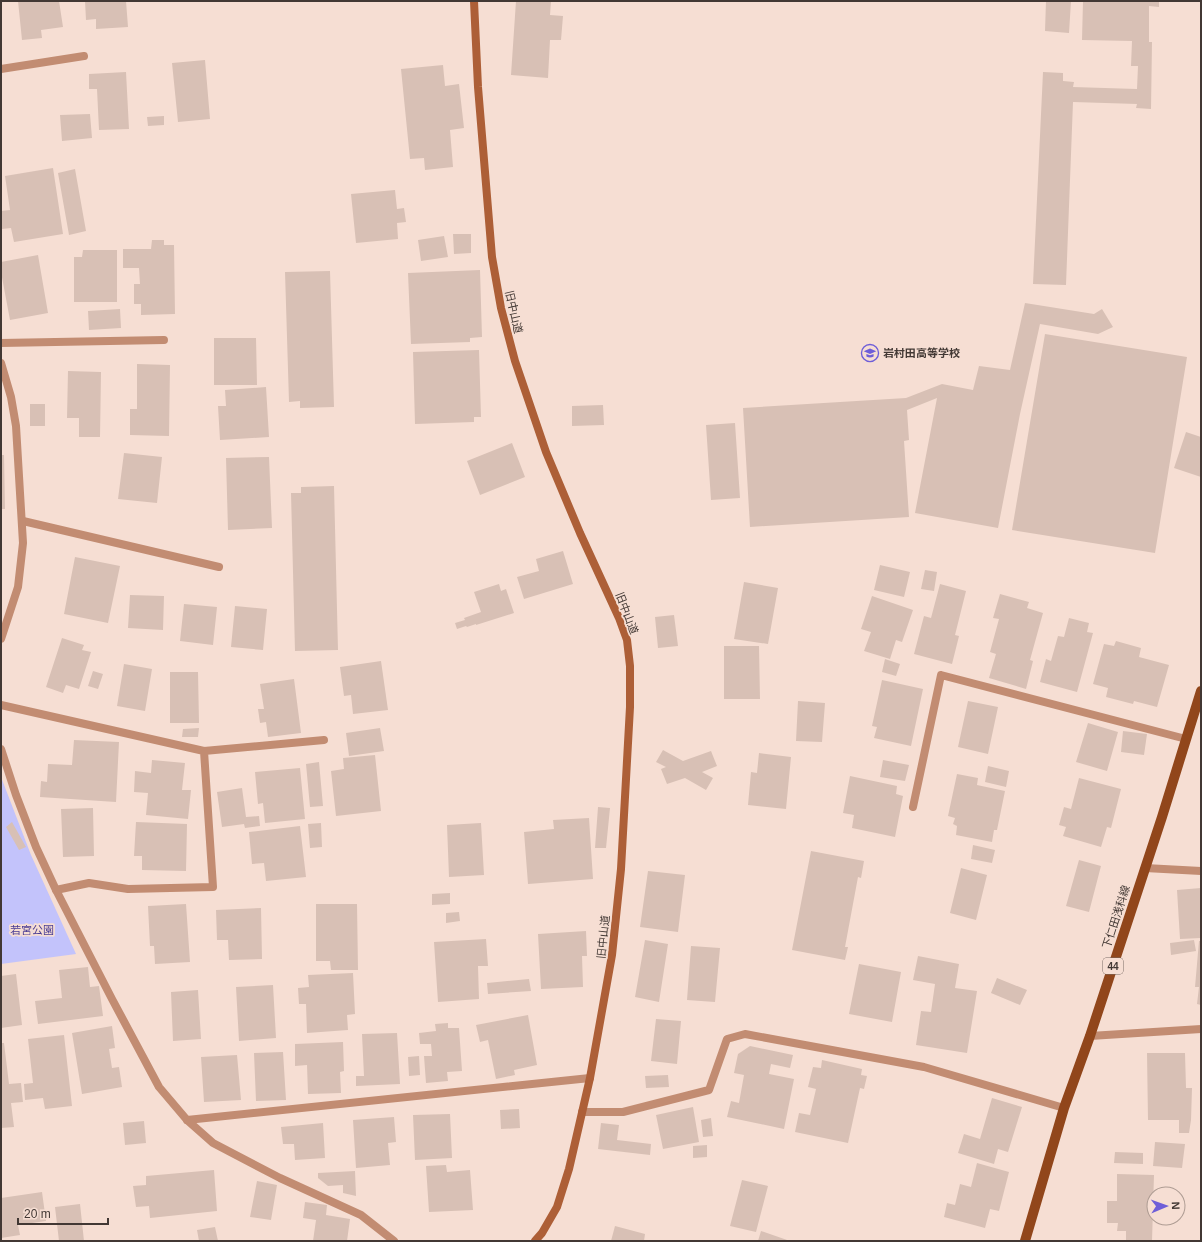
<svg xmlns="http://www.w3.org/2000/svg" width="1202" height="1242" viewBox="0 0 1202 1242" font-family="Helvetica,'Noto Sans JP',sans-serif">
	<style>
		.green { fill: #c3c3fb }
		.building { fill: #d8c0b5 }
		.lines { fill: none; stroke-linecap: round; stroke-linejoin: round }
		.lane { stroke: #c28c72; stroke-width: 8 }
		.street { stroke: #c28c72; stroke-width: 8 }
		.secondary { stroke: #ad5f37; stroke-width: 8 }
		.primary { stroke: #91461b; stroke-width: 10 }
		.labels { text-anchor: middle; stroke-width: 3.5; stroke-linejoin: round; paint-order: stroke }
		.shield { fill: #f6ded3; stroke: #786a64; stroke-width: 1 }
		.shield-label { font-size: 10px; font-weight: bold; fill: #423834 }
		.street-label { font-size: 11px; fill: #423834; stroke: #f6ded3 }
		.poi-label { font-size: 11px; font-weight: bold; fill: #423834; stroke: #f6ded3; text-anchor: start }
		.park-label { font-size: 11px; fill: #483b94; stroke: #f6ded3 }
	</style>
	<rect width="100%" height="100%" fill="#f6ded3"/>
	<path class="green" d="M1,777L31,855L76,954L1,964Z"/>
	<path class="building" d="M18,1H59L63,27L41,30L42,38L22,40Z
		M85,1H126L128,27L96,29V19L86,20Z
		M516,1H551L550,15L563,16L561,40H550L548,78L511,75Z
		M1046,1H1071L1069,33L1045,31Z
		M1083,1H1159V7L1149,6V42H1152L1151,109L1136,108L1137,104L1073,102L1066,285L1033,284L1043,72L1063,73V81L1074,82L1073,87L1137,89L1138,66H1131L1132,41L1082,40Z
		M205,60L210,119L178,122L172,63Z
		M443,65L445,86L459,84L464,128L450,130L453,167L425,170L424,158L410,159L401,69Z
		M126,72L129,129L99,130L97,89H89V74Z
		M90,114L92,138L62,141L60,115Z
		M164,116V125L148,126L147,117Z
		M53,168L63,234L14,242L11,228L2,229L1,221V211L10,210L5,176Z
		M75,169L86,231L69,235L58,173Z
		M395,190L397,209L404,208L406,222L397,223L398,239L356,243L351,194Z
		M453,234H471V253L454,254Z
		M444,236L448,257L421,261L418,240Z
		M152,240H164V245H174L175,314L141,315V304H134V284H140L139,268H123V249H151Z
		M83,250H117V302H74V257H82Z
		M38,255L48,313L10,320L1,272V262Z
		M480,270L482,337L470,338V342L411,344L408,273Z
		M330,271L334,407L300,408V401L289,402L285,272Z
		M1025,303L1094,314L1102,309L1113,327L1098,334L1040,324L1020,414L998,528L915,513L937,398L907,410L909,440L904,441L909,517L750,527L743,408L906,398L942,384L973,390L979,366L1010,370Z
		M120,309L121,328L89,330L88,311Z
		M1045,334L1187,357L1155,553L1012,530Z
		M214,338H256L257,385H214Z
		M479,350L481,417H474V422L415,424L413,352Z
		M137,364L170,365L169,436L130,435V409H137Z
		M68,371L101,372L100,437H79V418H67Z
		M266,387L269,437L220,440L218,406H226L225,390Z
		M30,404H45V426H30Z
		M603,405L604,425L572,426V406Z
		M735,423L740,498L711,500L706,425Z
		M1186,432L1201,437V477L1174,468Z
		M512,443L525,477L480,495L467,461Z
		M124,453L162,457L157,503L118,499Z
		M1,455H4L5,509H1Z
		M269,457L272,528L228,530L226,458Z
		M334,486L338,650L295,651L291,493H301V487Z
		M563,551L573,584L524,599L517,577L539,571L536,559Z
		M75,557L120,566L108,623L64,614Z
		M880,565L910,572L904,597L874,590Z
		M925,570L937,572L934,591L921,589Z
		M744,582L778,588L768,644L734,639Z
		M499,584L501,591L506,589L514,613L476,625V624L467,627L466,626L457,629L455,623L465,620L464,618L481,612L474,592Z
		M940,584L966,591L955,635L959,636L952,664L914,654L924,616L931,618Z
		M1000,594L1029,602L1027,608L1043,613L1030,660L1033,661L1026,689L989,678L996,654L990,652L999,619L993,618Z
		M130,595L164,596L163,630L128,628Z
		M872,596L913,610L902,642L896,640L890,659L864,651L871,632L861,629Z
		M184,604L217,607L213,645L180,641Z
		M235,606L267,609L263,650L231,647Z
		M674,615L678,646L658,648L655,617Z
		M1069,618L1089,623L1087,632L1093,633L1077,692L1040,682L1046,659L1051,661L1058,636L1064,637Z
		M62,638L84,645L82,650L91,652L79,689L66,685L63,693L46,687Z
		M1116,641L1141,648L1139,657L1169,665L1157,707L1134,701L1133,704L1106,697L1108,688L1093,684L1104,644L1114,646Z
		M724,646H759L760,699H724Z
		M885,659L900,664L896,676L882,672Z
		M381,661L388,710L353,714L351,695L344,696L340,667Z
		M124,664L152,669L145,711L117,706Z
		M93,671L103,674L98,689L88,686Z
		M170,672H198L199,723H170Z
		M294,679L301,733L268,737L266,722L260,723L258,709H264L260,684Z
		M882,680L923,689L911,746L874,738L877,727L872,726Z
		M798,701L825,703L822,742L796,741Z
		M968,701L998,707L988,754L958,747Z
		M1088,723L1118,732L1107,771L1076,762Z
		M199,728L198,737H182L183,729Z
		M380,728L384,751L349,756L346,733Z
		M1123,731L1147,734L1144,755L1121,752Z
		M74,740L119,742L116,802L40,797L41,781L47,782L48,764L72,765Z
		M663,750L683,761L711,751L717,766L702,772L713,778L706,790L685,778L667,784L661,769L666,767L656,762Z
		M759,753L791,757L786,809L748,805L751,772L757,773Z
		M375,755L381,811L336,816L331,771L344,769L343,758Z
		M152,760L185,763L182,790H191L188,819L146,815L148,793L134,792L135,771L151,773Z
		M883,760L909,765L905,781L880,777Z
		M319,762L323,806L310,807L306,764Z
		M988,766L1009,771L1006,787L985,782Z
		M300,768L305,819L265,823L263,803L258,804L255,772Z
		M957,774L978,778L977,785L1005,791L997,830H994L992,842L956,835L957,826L953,824L955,818L948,816Z
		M850,776L897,786L896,794L903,796L895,837L852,828L854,815L843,813Z
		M1079,778L1121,789L1111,828L1107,827L1101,847L1063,836L1066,827L1059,825L1064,807L1071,809Z
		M242,788L246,817L259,816L260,826L245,828L244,824L222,827L217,792Z
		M598,807L610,808L606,848H595Z
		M93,808L94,856L63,857L61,809Z
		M589,818L593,879L528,884L524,832L554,829L553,820Z
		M12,822L26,847L19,850L6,827Z
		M136,822L187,824L186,871L142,870V856H134Z
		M321,823L322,847L310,848L308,824Z
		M481,823L484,875L449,877L447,825Z
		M300,826L306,877L266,881L264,863L252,864L249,832Z
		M973,845L995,850L992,863L971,859Z
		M811,851L864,861L861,878L858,877L845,947H848L845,960L792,950Z
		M1079,860L1101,866L1089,912L1066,906Z
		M961,868L987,875L976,920L950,913Z
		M648,871L685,875L678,932L640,927Z
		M1201,888V938L1180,939L1177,890Z
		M450,893V904L432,905V894Z
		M186,904L190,962L155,964L154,946H150L148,906Z
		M316,904H357L358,970H331L330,961H316Z
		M261,908L262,959L229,960L228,940H217L216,910Z
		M459,912L460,921L446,923V913Z
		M586,931L587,956H582L583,987L541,989L538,934Z
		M486,939L488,966H478L479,999L438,1002L434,942Z
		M645,940L668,944L659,1002L635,997Z
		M1194,940L1196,951L1171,955L1170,943Z
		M1199,941H1201V1005L1197,1004L1199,987H1195Z
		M691,946L720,948L715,1002L687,1000Z
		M918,956L959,964L955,988L977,991L967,1053L916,1045L921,1011L931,1012L935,984L913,980Z
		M859,964L901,972L892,1022L849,1014Z
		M88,967L90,987L99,986L103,1016L38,1024L35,1001L62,998L59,970Z
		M353,973L355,1014L347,1015L348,1030L307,1033L306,1004H299L298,988L309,987L308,975Z
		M16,974L22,1025L1,1028V976Z
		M997,978L1027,990L1020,1005L991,993Z
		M529,979L531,991L488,994L487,983Z
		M273,985L276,1038L239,1041L236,987Z
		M198,990L201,1039L173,1041L171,992Z
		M528,1015L537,1065L514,1070L515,1075L496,1079L488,1040L480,1042L476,1025Z
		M656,1019L681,1021L677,1064L651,1061Z
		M448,1023V1028H459L462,1071L447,1072L448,1081L426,1083L424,1056H432L431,1044H420L419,1033L436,1031L435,1024Z
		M112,1026L115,1048L109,1049L112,1068L119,1067L122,1087L82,1094L72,1033Z
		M397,1033L400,1084L356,1086V1076H364L362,1034Z
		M64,1035L72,1106L45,1109L43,1098L25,1100L24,1084L33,1083L28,1039Z
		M343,1042L344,1071L340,1072L341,1093L308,1094L307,1065L295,1066V1044Z
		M1,1043H4L9,1084L21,1083L23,1102L11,1103L14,1127L1,1128Z
		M750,1046L793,1055L790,1068L771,1064L769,1074L794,1079L784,1129L727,1117L731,1101L739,1103L744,1075L734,1073L738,1054Z
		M283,1052L286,1100L256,1101L254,1053Z
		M1147,1053H1185L1186,1088H1192L1191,1120L1189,1133H1179V1120H1148Z
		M237,1055L241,1100L204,1102L201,1057Z
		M419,1056L420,1075L409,1076L408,1057Z
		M822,1060L862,1069L861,1075L867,1076L864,1089L860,1088L848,1143L795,1132L799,1113L810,1115L816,1089L808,1087L813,1067L821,1068Z
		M668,1075L669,1087L646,1088L645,1076Z
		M992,1098L1022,1107L1008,1152L998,1149L994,1164L958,1153L964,1134L980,1139Z
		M693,1107L699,1142L663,1149L656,1115Z
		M519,1109L520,1128L501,1129L500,1110Z
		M450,1114L452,1158L415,1160L413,1115Z
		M394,1117L396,1142L388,1143L390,1165L356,1168L353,1120Z
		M711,1118L713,1136L703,1137L701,1120Z
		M144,1121L146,1143L125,1145L123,1123Z
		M323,1123L325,1158L295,1160L294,1144H283L281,1127Z
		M601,1123L619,1125L617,1140L651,1144L650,1155L598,1149Z
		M1155,1142L1185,1144L1182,1168L1153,1166Z
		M707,1145V1157L693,1158V1146Z
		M1115,1152L1143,1153V1164L1114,1163Z
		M977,1163L1009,1172L999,1211L990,1209L985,1228L944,1217L947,1203L955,1205L960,1184L971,1187Z
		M446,1165L447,1172L470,1170L473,1210L429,1212L426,1166Z
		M214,1170L217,1211L150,1218L149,1206L136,1207L133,1186L146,1185V1176Z
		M355,1171L356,1196L343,1193V1185L328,1186L318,1178V1173Z
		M1117,1174L1154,1175L1152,1241H1126V1231H1117L1118,1223H1107V1201H1117Z
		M742,1180L768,1186L756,1232L730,1226Z
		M257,1181L277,1185L271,1220L250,1217Z
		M42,1192L46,1221L18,1225L20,1235L1,1238V1198Z
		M305,1202L327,1205L326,1215L350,1219L347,1241H313L316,1220L303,1218Z
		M80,1204L84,1241H59L55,1207Z
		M615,1226L645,1234L644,1241H611Z
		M215,1227L218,1241H199L197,1230Z
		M761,1231L790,1241H758Z"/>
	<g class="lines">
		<path class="lane" d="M1,69L84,56
			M1,343L164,340
			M23,521L219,567
			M1,705L204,751L324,740
			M913,807L941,675L1186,739
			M56,890L89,883L128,889L213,887L204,751
			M582,1112H623L709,1090L727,1039L745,1034L924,1067L1064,1108
			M187,1120L590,1078"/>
		<path class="street" d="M1,363L11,397L16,426L23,543L18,587L1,639
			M1,749L16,795L36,847L56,890L112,999L159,1087L187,1120L213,1143L280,1178L361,1215L394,1241
			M1145,868L1201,871
			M1090,1036L1201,1029"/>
		<path class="secondary" d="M474,1L478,87L492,257L501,308L515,361L546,452L580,533L619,618L627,640L630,666V707L621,869L612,955L590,1078L569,1169L557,1207L542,1233L535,1241"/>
		<path class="primary" d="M1025,1241L1064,1108L1090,1036L1162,817L1201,691"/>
	</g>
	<defs>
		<g id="school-ring" transform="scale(0.9)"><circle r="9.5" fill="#f6ded3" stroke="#6e5ed8" stroke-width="1.5"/><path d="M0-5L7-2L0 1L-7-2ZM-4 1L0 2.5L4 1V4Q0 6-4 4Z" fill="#6e5ed8"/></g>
	</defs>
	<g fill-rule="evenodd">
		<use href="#school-ring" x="870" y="353"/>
	</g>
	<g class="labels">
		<rect class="shield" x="1103" y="958" width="20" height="16" rx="3"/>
		<g class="shield-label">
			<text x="1113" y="970">44</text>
		</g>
		<g class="street-label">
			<text transform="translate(514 312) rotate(77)" y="4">旧中山道</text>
			<text transform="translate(627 613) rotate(69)" y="4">旧中山道</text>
			<text transform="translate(1116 917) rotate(-72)" y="4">下仁田浅科線</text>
			<text transform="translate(603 937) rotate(-84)" y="4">旧中山道</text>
		</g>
		<g class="poi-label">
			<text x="883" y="357">岩村田高等学校</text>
		</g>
		<g class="park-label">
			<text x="32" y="934">若宮公園</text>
		</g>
	</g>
	<rect width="1202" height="1242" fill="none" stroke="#423834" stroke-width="4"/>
	<g transform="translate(1166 1206) rotate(88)"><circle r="19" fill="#f6ded3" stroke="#ae9c93"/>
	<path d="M0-3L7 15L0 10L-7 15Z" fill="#6e5ed8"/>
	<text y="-6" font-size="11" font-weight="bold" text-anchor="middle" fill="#423834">N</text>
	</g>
	<path d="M18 1218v6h90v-6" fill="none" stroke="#423834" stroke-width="2"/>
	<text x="24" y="1218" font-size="12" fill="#423834" stroke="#f6ded3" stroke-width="3" paint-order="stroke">20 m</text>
</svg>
